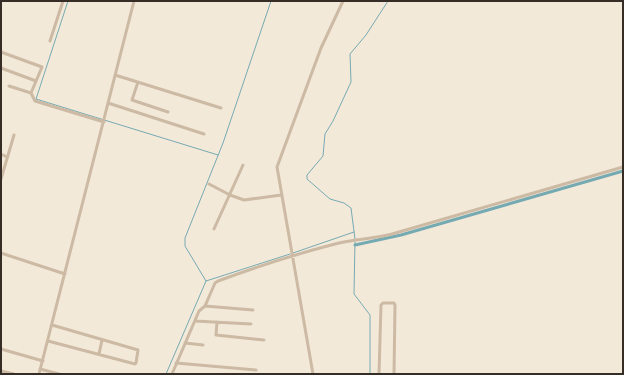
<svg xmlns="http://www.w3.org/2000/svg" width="624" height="375" viewBox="0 0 624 375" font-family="'Archivo Narrow',sans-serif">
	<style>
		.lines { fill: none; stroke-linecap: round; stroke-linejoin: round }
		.stream { stroke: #76aab2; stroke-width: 1 }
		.canal { stroke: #76aab2; stroke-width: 3 }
		.street { stroke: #ccbaa4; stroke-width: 3 }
	</style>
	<rect width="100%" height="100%" fill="#f3e9d9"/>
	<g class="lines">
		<path class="stream" d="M68,1L36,99L218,155
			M355,239L351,208L344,203L330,199L307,179V175L323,156L325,134L333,121L351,82L350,54L366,35L388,1
			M355,242L354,294L370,315V374
			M293,253L354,232
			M206,281L185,246V238L223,143L271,1
			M166,374L206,281L290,254"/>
		<path class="canal" d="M355,245L401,235L623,171"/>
		<path class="street" d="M50,41L63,1
			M1,52L42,67L31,93L35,101L104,122
			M1,68L36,81
			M115,75L221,108
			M138,82L132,100L168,112
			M9,86L31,93
			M108,103L204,134
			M1,154L7,157
			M1,179L14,135
			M209,184L230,195L244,200L281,195
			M214,229L243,165
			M1,253L65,274
			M205,306L253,310
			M195,321L251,324
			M217,322L216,335L264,340
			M48,341L135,364L136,363L138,350L52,325
			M185,343L203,345
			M1,349L43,361
			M99,354L102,340
			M176,363L256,370
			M40,369L59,374
			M1,371L14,374
			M39,374L134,1
			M172,374L199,311L205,306L215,283L218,281C256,267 296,254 335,244C354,239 373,239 392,234L623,167
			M313,374L277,167L321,48L343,1
			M379,374L381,305L383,303H394L395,305L394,374"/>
	</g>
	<rect width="624" height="375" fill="none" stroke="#362d26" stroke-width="4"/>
</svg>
